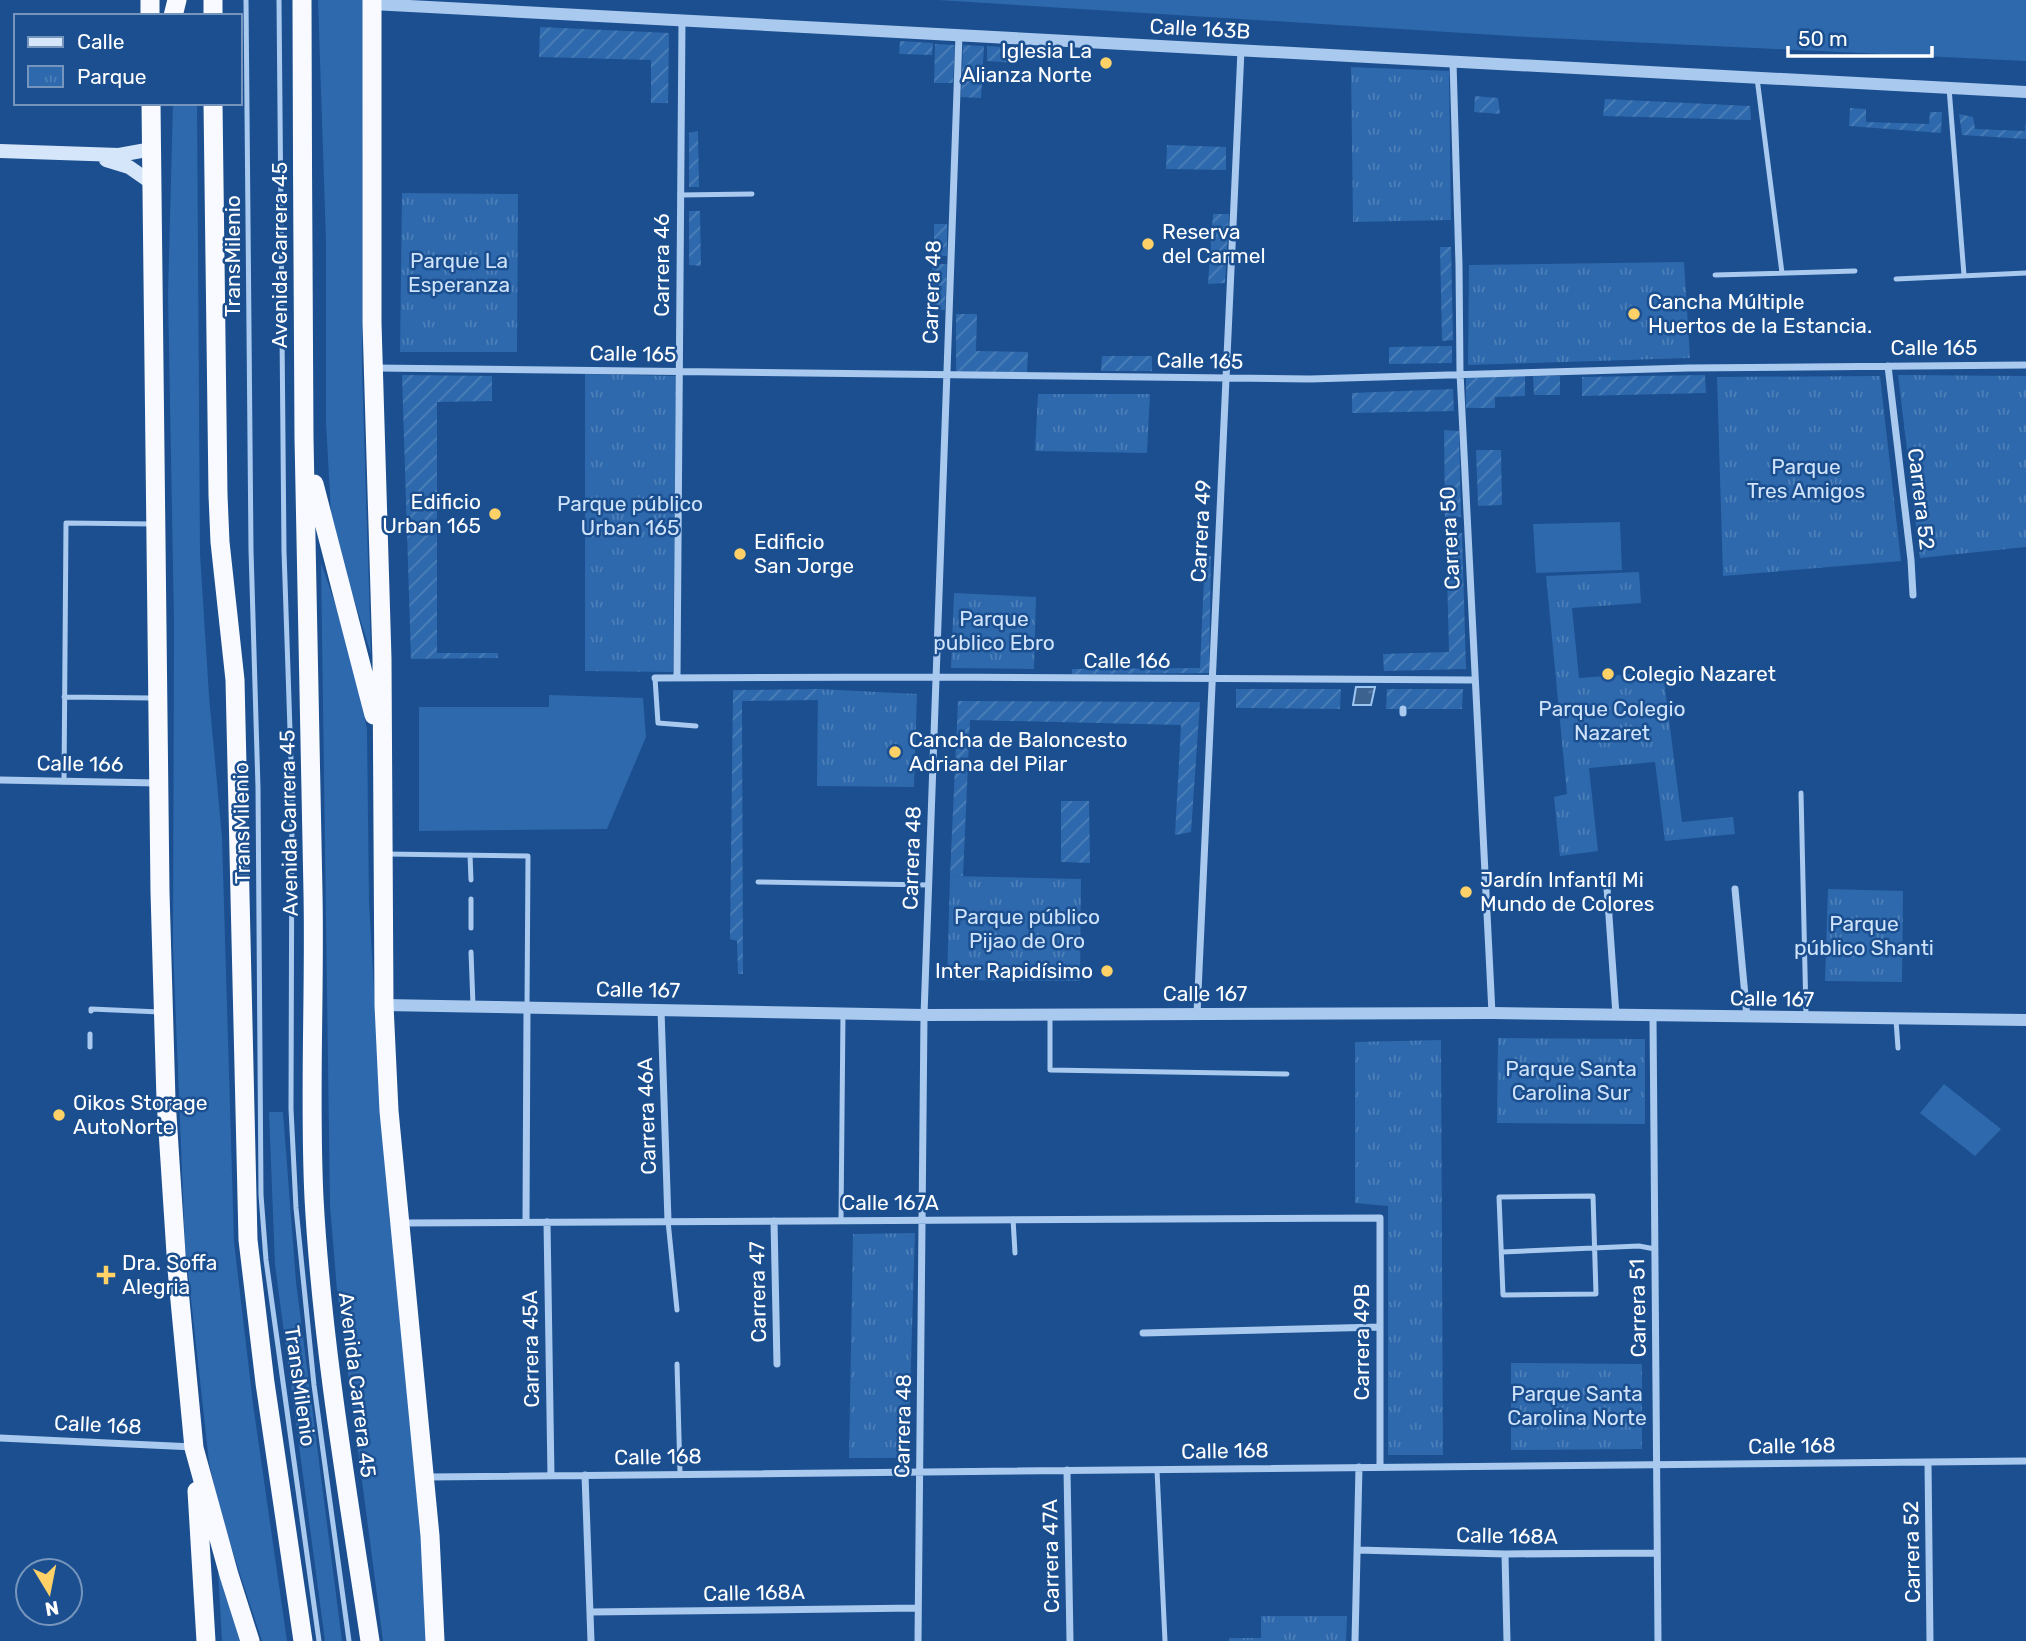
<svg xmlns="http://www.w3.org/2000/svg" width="2026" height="1641" viewBox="0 0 2026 1641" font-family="Rubik,sans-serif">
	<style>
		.grass { fill: #2e69ad }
		.park { fill: url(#park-tufts) }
		.garden { fill: url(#garden-furrows) }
		.water { fill: url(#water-ripples); stroke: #9cc4f0; stroke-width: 2 }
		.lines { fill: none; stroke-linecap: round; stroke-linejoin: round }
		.service { stroke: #a9c9ee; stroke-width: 5 }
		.minor { stroke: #a9c9ee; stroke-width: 7 }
		.tertiary { stroke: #a9c9ee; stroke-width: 12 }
		.secondary { stroke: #d6e6fa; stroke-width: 14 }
		.trunk { stroke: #f8faff; stroke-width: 19 }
		.poi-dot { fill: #ffd166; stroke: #1b4f8f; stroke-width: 2.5 }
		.labels { text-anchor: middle; stroke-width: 5; stroke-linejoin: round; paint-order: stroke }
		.street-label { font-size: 21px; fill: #fff; stroke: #1b4f8f }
		.poi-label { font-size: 21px; fill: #fff; stroke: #1b4f8f; text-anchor: start }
		.park-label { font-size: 21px; fill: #cfe3fa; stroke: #1b4f8f }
	</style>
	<defs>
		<pattern id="park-tufts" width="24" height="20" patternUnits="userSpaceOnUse" patternTransform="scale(1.75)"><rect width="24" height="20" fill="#2e69ad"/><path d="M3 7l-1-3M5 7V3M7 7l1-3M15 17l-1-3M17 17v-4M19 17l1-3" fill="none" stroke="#4d80b9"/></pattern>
		<pattern id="garden-furrows" width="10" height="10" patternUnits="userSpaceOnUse" patternTransform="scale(1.75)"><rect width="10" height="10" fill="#2e69ad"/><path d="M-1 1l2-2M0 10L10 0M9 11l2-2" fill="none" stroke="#4d80b9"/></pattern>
		<pattern id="water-ripples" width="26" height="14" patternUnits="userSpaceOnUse" patternTransform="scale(1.75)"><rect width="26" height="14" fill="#3c6290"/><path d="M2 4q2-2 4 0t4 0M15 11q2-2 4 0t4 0" fill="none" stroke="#597aa1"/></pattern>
	</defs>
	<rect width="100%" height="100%" fill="#1b4f8f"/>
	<path class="grass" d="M318,0H363L362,368L371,654L337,545L331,513L326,423V242Z
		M938,0H2026V61L1527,37Z
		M173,103H197L200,553L209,696L222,837L234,1242L253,1404L287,1641H262L220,1513L209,1462L185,1245L173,947L174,623L168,294Z
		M1620,522L1622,570L1536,573L1533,524Z
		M321,563L345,632L367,729L369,903L381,1112L427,1604V1641H383L337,1290L330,1206Z
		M549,695L643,698L646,737L607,829L419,831V707H549Z
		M1944,1084L2001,1129L1975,1156L1920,1113Z
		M269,1112H283L296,1282L342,1641H325L275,1265Z
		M218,1571L240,1641H222Z"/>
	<path class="park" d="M1351,67L1449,71L1451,220L1353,222Z
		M402,193L518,194L517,352H400Z
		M1684,262L1690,358L1468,365L1469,265Z
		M585,374L676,376L673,672L585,671Z
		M1898,375L2026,376V547L1920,558Z
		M1880,376L1901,561L1723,576L1717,377Z
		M1038,394H1150L1147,453L1035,451Z
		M1639,572L1641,603L1572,608L1579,678L1663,672L1682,822L1733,817L1735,834L1665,841L1655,762L1589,768L1598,851L1560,856L1554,797L1567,794L1546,576Z
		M954,593L1036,597L1034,669L951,668Z
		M818,689L917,694L914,787L817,786Z
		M950,876L1081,879L1080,981L947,980Z
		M1828,889L1903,891L1902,982L1825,981Z
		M1498,1038L1645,1039V1124L1497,1123Z
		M1441,1040L1443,1455H1388V1206L1355,1203V1042Z
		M915,1233L908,1458H849L853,1234Z
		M1511,1363L1642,1364V1449L1511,1450Z
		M1261,1616H1347L1346,1641H1229V1638H1261Z"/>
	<path class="garden" d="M540,27L669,33L668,103H651V60L539,57Z
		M900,41L933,43L932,55L899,54Z
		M935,44L955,45L953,83H934Z
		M963,45L984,46L981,98L961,97Z
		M987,46L1017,48L1016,63L987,61Z
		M1475,96L1498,98L1500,114L1474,112Z
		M1605,99L1750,106L1751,120L1603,116Z
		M1850,108L1866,109V122L1929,124L1930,112H1942L1941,133L1849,126Z
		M1959,114L1973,117L1975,129L2025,131L2026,119V139L1962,135Z
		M698,131L699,187H689V133Z
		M1167,145L1226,147V170L1166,169Z
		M689,211H700L701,266L689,265Z
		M1213,214H1229L1225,283L1208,284Z
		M934,224H947V256H934Z
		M1440,247H1451L1453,340L1442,341Z
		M932,264H947L945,310H931Z
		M956,314H977L976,351L1028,352L1027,373L956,372Z
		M1452,346V363L1389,364V347Z
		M1102,356H1152V371H1101Z
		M402,375L492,376V401L437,402V653H498V658L411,659Z
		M1705,375L1706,393L1582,396V377Z
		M1525,376V396L1495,397V408H1466V378Z
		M1533,376H1560V395H1534Z
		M1453,389L1454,411L1352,413V393Z
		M1444,430L1459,431L1461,517H1445Z
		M1476,450H1501L1502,505L1478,506Z
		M1462,533L1466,669L1384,671L1383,654L1449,652L1446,534Z
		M1205,556H1211L1209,673L1072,674V669L1200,668Z
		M818,689V700L742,701L743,974H738L737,941L730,939L733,690Z
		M1236,689H1341L1340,709L1236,708Z
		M1387,689H1463L1462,709H1386Z
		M958,701L1200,702L1191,832L1175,835L1181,725L970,720L963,876H950Z
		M1061,801H1089L1090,863L1061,862Z"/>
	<path class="water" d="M1356,687H1375L1371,705H1353Z"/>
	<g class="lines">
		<path class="service" d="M246,0L251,550L258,788L261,1195L266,1260L319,1641
			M279,0L284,551L292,790L291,1109L296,1208L314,1385L349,1641
			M1757,78L1782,273
			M1949,88L1964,275
			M680,195L752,194
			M1715,275L1855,271
			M1896,279L2026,273
			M655,678L658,723L696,726
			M64,697L152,698
			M64,782L66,523L153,524
			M1801,793L1806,1015
			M386,854L528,856L527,1008
			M470,855L471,880
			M758,882L929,885
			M471,928V899
			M471,952L473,1005
			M91,1011V1009L160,1012
			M1050,1014V1070L1287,1074
			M1896,1020L1898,1048
			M90,1047V1034
			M1593,1196L1596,1294L1503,1295L1499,1197Z
			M1013,1219L1015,1253
			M841,1220L843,1013
			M668,1221L677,1310
			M1502,1252L1639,1246L1655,1249
			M677,1364L680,1473
			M1157,1470L1165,1641"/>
		<path class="minor" d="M1453,62L1459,265L1460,373L1492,1013
			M1888,366L1911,560L1913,595
			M375,368L1310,379L1688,368L2026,365
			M677,677L682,20
			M655,678L936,677L1474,680
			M1403,713V709
			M0,780L157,783
			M1607,888L1616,1015
			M1735,889L1747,1017
			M661,1010L668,1221
			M1197,1014L1241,50
			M1653,1016L1658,1641
			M774,1221L777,1364
			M526,1222L527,1008
			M547,1222L551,1476
			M402,1223L1380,1218V1467
			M1143,1333L1380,1327
			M0,1438L194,1447
			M1928,1462L1930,1641
			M1067,1470L1070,1641
			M585,1475L591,1641
			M427,1477L2026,1461
			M1357,1550L1505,1554L1657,1553
			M1505,1554L1507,1641
			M590,1612L918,1608
			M918,1641L924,1015L959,35
			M1355,1641L1359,1467"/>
		<path class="tertiary" d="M372,4L2026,92
			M384,1005L924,1015L1492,1013L2026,1020"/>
		<path class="secondary" d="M0,151L119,155L152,149
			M106,160L129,167L152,183"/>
		<path class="trunk" d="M150,0V16
			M302,0C303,146 302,292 304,438C306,590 311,741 313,893C315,994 309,1096 314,1198C322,1346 348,1495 370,1641
			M372,0V323L382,659L384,1005L389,1111L430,1536L435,1641
			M173,16L177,0
			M213,16V0
			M151,103L160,892L166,1100L177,1269L194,1448L229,1575L250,1641
			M213,103L218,495L220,542L235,680L248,1240L265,1383L303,1641
			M314,484L374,715
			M197,1491L206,1641"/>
	</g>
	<g class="poi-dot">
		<circle cx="1106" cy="63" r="7"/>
		<circle cx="1148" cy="244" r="7"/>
		<circle cx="1634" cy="314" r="7"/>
		<circle cx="495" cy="514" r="7"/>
		<circle cx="740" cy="554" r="7"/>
		<circle cx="1608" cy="674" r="7"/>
		<circle cx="895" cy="752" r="7"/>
		<circle cx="1466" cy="892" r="7"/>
		<circle cx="1107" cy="971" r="7"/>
		<circle cx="59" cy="1115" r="7"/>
		<path d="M102.5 1264.5h7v7h7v7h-7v7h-7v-7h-7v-7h7z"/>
	</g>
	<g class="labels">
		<g class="street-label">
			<text transform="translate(1200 29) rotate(3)" y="7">Calle 163B</text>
			<text transform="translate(280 255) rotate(-90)" y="7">Avenida Carrera 45</text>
			<text transform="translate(233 256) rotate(-90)" y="7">TransMilenio</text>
			<text transform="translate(662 265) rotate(-90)" y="7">Carrera 46</text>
			<text transform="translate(932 292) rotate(-88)" y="7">Carrera 48</text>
			<text x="1934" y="355">Calle 165</text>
			<text transform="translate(633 354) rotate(1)" y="7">Calle 165</text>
			<text transform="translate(1200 361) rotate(1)" y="7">Calle 165</text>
			<text transform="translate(1921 499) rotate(83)" y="7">Carrera 52</text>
			<text transform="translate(1201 531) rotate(-87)" y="7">Carrera 49</text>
			<text transform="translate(1450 538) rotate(-93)" y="7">Carrera 50</text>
			<text x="1127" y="668">Calle 166</text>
			<text transform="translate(80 764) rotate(1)" y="7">Calle 166</text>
			<text transform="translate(242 823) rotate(-91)" y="7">TransMilenio</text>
			<text transform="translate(289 823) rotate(-91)" y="7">Avenida Carrera 45</text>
			<text transform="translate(912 858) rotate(-88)" y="7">Carrera 48</text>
			<text transform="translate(638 990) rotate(1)" y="7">Calle 167</text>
			<text x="1205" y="1001">Calle 167</text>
			<text transform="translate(1772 999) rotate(1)" y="7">Calle 167</text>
			<text transform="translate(647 1116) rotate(-92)" y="7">Carrera 46A</text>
			<text x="890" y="1210">Calle 167A</text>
			<text transform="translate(758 1292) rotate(-91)" y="7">Carrera 47</text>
			<text transform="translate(1638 1308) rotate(-91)" y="7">Carrera 51</text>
			<text transform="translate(1362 1342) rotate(-90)" y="7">Carrera 49B</text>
			<text transform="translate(531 1349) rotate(-91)" y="7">Carrera 45A</text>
			<text transform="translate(357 1385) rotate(83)" y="7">Avenida Carrera 45</text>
			<text transform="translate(300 1386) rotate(82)" y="7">TransMilenio</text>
			<text transform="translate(98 1425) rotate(3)" y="7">Calle 168</text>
			<text transform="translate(903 1426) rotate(-89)" y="7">Carrera 48</text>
			<text transform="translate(1792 1446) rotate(-1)" y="7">Calle 168</text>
			<text transform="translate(1225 1451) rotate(-1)" y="7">Calle 168</text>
			<text transform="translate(658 1457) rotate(-1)" y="7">Calle 168</text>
			<text transform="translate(1507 1536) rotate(1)" y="7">Calle 168A</text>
			<text transform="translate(1912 1552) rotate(-91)" y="7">Carrera 52</text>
			<text transform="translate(1051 1556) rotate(-91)" y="7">Carrera 47A</text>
			<text transform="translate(754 1593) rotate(-1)" y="7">Calle 168A</text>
		</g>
		<g class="poi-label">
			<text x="1092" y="58" text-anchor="end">Iglesia La<tspan x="1092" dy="24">Alianza Norte</tspan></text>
			<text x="1162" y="239">Reserva<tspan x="1162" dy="24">del Carmel</tspan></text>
			<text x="1648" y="309">Cancha Múltiple<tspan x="1648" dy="24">Huertos de la Estancia.</tspan></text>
			<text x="481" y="509" text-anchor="end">Edificio<tspan x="481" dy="24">Urban 165</tspan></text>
			<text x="754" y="549">Edificio<tspan x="754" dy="24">San Jorge</tspan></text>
			<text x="1622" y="681">Colegio Nazaret</text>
			<text x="909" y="747">Cancha de Baloncesto<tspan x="909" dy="24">Adriana del Pilar</tspan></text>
			<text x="1480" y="887">Jardín Infantíl Mi<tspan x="1480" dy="24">Mundo de Colores</tspan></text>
			<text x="1093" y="978" text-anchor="end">Inter Rapidísimo</text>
			<text x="73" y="1110">Oikos Storage<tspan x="73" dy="24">AutoNorte</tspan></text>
			<text x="122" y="1270">Dra. Soffa<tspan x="122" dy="24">Alegria</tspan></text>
		</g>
		<g class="park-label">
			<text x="459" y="268">Parque La<tspan x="459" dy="24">Esperanza</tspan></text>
			<text x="1806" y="474">Parque<tspan x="1806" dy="24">Tres Amigos</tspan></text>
			<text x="630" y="511">Parque público<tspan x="630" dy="24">Urban 165</tspan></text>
			<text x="994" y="626">Parque<tspan x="994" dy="24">público Ebro</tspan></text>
			<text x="1612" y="716">Parque Colegio<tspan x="1612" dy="24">Nazaret</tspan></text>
			<text x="1027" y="924">Parque público<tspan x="1027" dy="24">Pijao de Oro</tspan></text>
			<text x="1864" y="931">Parque<tspan x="1864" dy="24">público Shanti</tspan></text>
			<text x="1571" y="1076">Parque Santa<tspan x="1571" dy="24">Carolina Sur</tspan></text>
			<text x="1577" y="1401">Parque Santa<tspan x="1577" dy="24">Carolina Norte</tspan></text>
		</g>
	</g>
	<rect x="14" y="14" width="228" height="91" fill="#1b4f8f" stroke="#7695bc" stroke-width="2"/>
	<rect x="28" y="37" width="35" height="10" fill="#d6e6fa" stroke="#7695bc" stroke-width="2"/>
	<text x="77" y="49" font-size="21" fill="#ffffff">Calle</text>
	<rect x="28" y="66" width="35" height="21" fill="url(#park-tufts)" stroke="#7695bc" stroke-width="2"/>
	<text x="77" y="84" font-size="21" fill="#ffffff">Parque</text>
	<g transform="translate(49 1592) rotate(170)"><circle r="33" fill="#1b4f8f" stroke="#7695bc" stroke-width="2"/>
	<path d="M0-5L12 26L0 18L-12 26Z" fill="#ffd166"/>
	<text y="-10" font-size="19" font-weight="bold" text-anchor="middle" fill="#ffffff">N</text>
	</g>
	<path d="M1788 46v10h144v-10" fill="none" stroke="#ffffff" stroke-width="3.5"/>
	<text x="1798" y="46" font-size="21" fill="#ffffff" stroke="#1b4f8f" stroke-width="5" paint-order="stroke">50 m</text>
</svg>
